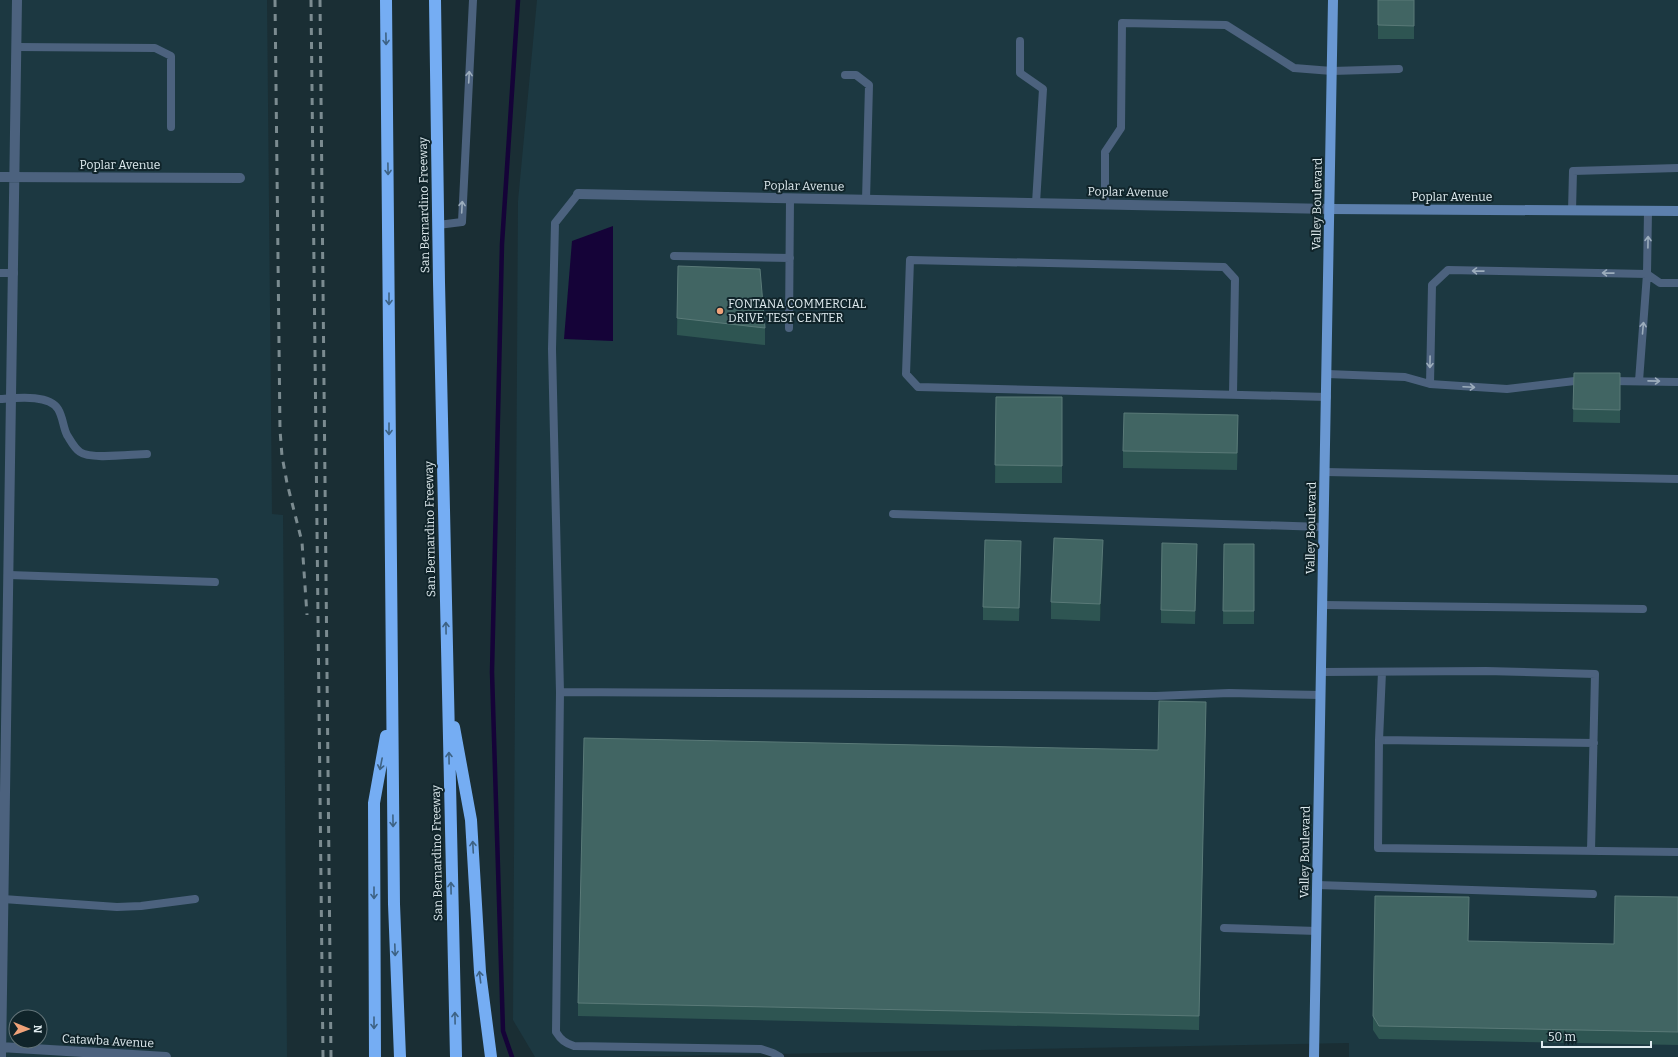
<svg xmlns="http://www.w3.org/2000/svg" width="1678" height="1057" viewBox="0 0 1678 1057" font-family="Bitter,serif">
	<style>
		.built { fill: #1c3841; fill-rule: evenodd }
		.water { fill: #150338 }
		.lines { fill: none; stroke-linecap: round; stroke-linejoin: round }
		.stream { stroke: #150338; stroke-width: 4.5 }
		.lane { stroke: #4c627e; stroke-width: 8 }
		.street { stroke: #4c627e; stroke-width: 10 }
		.secondary { stroke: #5d80ad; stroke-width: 10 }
		.primary { stroke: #6a98d2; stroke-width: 10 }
		.highway { stroke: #75adf3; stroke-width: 12 }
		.rail { stroke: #7b8b90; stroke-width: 3; stroke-dasharray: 7 7; stroke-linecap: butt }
		.wall { fill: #2e5552 }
		.shaded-wall { fill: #1e3f3f }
		.building { fill: #416563; stroke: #5a7a78 }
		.oneway { stroke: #3d6284 }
		.oneway2 { stroke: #9cadbc }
		.poi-dot { fill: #f0a279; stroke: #10242a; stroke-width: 1.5 }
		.labels { text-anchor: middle; stroke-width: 4; stroke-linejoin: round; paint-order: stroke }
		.street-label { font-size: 12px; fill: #deeaee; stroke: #10242a }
		.poi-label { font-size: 12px; fill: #deeaee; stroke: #10242a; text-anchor: start }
	</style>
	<rect width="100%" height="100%" fill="#1a2e34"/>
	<path class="built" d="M0,0H267L272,514L283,515L287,1057H0ZM16,1017H40V1041H16Z
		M537,0H1678V1057H1349V1043L613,1057H535L513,1020L518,201Z"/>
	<path class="water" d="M613,226V341L564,339L572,241Z"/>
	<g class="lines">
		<path class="stream" d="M512,1057L503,1031L492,672L502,244L518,0"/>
		<path class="lane" d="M1020,41V73L1043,89L1036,203
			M17,47L155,48L171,56V127
			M845,75H856L869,85L866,200
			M578,194L555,223L552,349L560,692L556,1032C561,1040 565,1043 574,1046L761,1049L773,1053L780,1057
			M1105,205V152L1121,128L1122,23L1226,25L1294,68L1332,71L1399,69
			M1572,211L1573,171L1678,168
			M438,225L462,222L473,0
			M674,256L790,258
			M0,273H14
			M789,328L790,199
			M1327,374L1405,377L1430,384L1507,389L1583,380
			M1611,381L1678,382
			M1639,381L1647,274L1648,211
			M1430,384L1432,285L1448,270L1647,274L1660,283H1678
			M1233,394L1235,279L1224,267L910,260L906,374L918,387L1327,397
			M0,399C16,398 49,394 58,409C63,417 63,427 67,435C71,441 74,448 80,452C90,460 133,454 147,454
			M1325,472L1678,479
			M893,514L1324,527
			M9,575L215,582
			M1323,605L1643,609
			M1321,672L1486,671L1595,674L1591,851
			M560,692L1156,696L1229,693L1321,695
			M1379,740L1382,672
			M1594,743L1379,740L1378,848L1678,852
			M1317,885L1593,894
			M3,899L117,907L141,906L195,899
			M1224,928L1317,931"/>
		<path class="street" d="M0,177L240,178
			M578,194L1330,209
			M0,1047L166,1057
			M1,1057L17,0"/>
		<path class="secondary" d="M1330,209L1678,211"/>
		<path class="primary" d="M1314,1057L1333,0"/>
		<path class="highway" d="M386,0L394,904L400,1057
			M435,0L439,282L456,1057
			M454,727L471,820L480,972L491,1057
			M375,1057L374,803L386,736"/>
		<path class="rail" d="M275,0L280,430L282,456L287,483L302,542L307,615
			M311,0L323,1057
			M320,0L331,1057"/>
	</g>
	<path class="wall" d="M1378,0H1414V39H1378Z
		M678,266L765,328V345L677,335Z
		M1574,373H1620V423L1573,422Z
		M996,397H1062V483H995Z
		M1238,432L1237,470L1123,468V451Z
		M1197,544L1195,624L1161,623V610Z
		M1224,544H1254V624H1223Z
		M1021,554L1019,621L983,620V607Z
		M1103,558L1100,621L1051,619V602Z
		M1206,702L1199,1030L578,1016V1003L1158,750Z
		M1678,897V1045L1379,1039L1373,1030V1016L1469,911L1468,941L1614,944Z"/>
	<path class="shaded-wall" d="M1103,540V558L1100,621V604Z"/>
	<path class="building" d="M1378,0H1414V26L1378,25Z
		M678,266L760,269L765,328L677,318Z
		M1574,373H1620V410L1573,409Z
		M996,397H1062V466L995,465Z
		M1124,413L1238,415L1237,453L1123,451Z
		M1054,538L1103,540L1100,604L1051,602Z
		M985,540L1021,541L1019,608L983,607Z
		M1162,543L1197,544L1195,611L1161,610Z
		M1224,544H1254V611H1223Z
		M1159,701L1206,702L1199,1016L578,1003L584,738L1158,750Z
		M1375,896L1469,897L1468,941L1614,944L1615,896L1678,897V1032L1379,1026L1373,1016Z"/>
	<defs><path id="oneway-shaft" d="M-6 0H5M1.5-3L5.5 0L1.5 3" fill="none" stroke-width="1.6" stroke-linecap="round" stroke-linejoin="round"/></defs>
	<g class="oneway">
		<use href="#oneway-shaft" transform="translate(386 39) rotate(89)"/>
		<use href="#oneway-shaft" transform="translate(388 169) rotate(89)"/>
		<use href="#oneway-shaft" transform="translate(389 299) rotate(90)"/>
		<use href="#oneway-shaft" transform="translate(389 429) rotate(90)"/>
		<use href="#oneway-shaft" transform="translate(446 628) rotate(-91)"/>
		<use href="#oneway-shaft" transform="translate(449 758) rotate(-91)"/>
		<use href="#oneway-shaft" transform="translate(381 764) rotate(101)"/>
		<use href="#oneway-shaft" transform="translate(393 821) rotate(89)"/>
		<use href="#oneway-shaft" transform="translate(473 847) rotate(-93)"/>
		<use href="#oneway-shaft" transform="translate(451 888) rotate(-91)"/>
		<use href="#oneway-shaft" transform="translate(374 893) rotate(90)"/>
		<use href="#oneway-shaft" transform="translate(395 950) rotate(88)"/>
		<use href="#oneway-shaft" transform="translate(480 977) rotate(-97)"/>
		<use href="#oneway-shaft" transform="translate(455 1018) rotate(-91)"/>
		<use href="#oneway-shaft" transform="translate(374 1023) rotate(90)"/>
	</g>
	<g class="oneway2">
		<use href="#oneway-shaft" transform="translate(469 77) rotate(-87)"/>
		<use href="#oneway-shaft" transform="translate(462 207) rotate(-87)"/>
		<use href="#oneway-shaft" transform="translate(1648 242) rotate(-89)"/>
		<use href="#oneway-shaft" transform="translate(1478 271) rotate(-179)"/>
		<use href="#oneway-shaft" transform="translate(1608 273) rotate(-179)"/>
		<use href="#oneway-shaft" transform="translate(1643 328) rotate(-85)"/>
		<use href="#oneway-shaft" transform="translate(1430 362) rotate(91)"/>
		<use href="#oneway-shaft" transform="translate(1654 381) rotate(1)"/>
		<use href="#oneway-shaft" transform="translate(1469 387) rotate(3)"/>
	</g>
	<circle class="poi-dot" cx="720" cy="311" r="4"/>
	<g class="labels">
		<g class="street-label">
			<text x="120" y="169">Poplar Avenue</text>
			<text transform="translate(804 186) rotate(1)" y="4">Poplar Avenue</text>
			<text transform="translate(1128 192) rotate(1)" y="4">Poplar Avenue</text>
			<text x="1452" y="201">Poplar Avenue</text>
			<text transform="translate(1317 204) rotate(-89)" y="4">Valley Boulevard</text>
			<text transform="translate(424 205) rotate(-91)" y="4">San Bernardino Freeway</text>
			<text transform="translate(1311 528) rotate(-89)" y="4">Valley Boulevard</text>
			<text transform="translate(430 529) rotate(-91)" y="4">San Bernardino Freeway</text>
			<text transform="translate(1305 852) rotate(-89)" y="4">Valley Boulevard</text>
			<text transform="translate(437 853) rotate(-91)" y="4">San Bernardino Freeway</text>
			<text transform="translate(108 1041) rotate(3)" y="4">Catawba Avenue</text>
		</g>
		<g class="poi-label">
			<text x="728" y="308">FONTANA COMMERCIAL<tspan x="728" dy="14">DRIVE TEST CENTER</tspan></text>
		</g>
	</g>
	<g transform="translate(28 1029) rotate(91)"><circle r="19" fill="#10242a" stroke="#627378"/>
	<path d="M0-3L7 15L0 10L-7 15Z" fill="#f0a279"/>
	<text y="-6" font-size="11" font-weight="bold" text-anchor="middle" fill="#deeaee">N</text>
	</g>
	<path d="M1542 1041v6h109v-6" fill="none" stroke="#deeaee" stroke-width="2"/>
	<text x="1548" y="1041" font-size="12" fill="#deeaee" stroke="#10242a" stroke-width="3" paint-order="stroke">50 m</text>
</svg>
